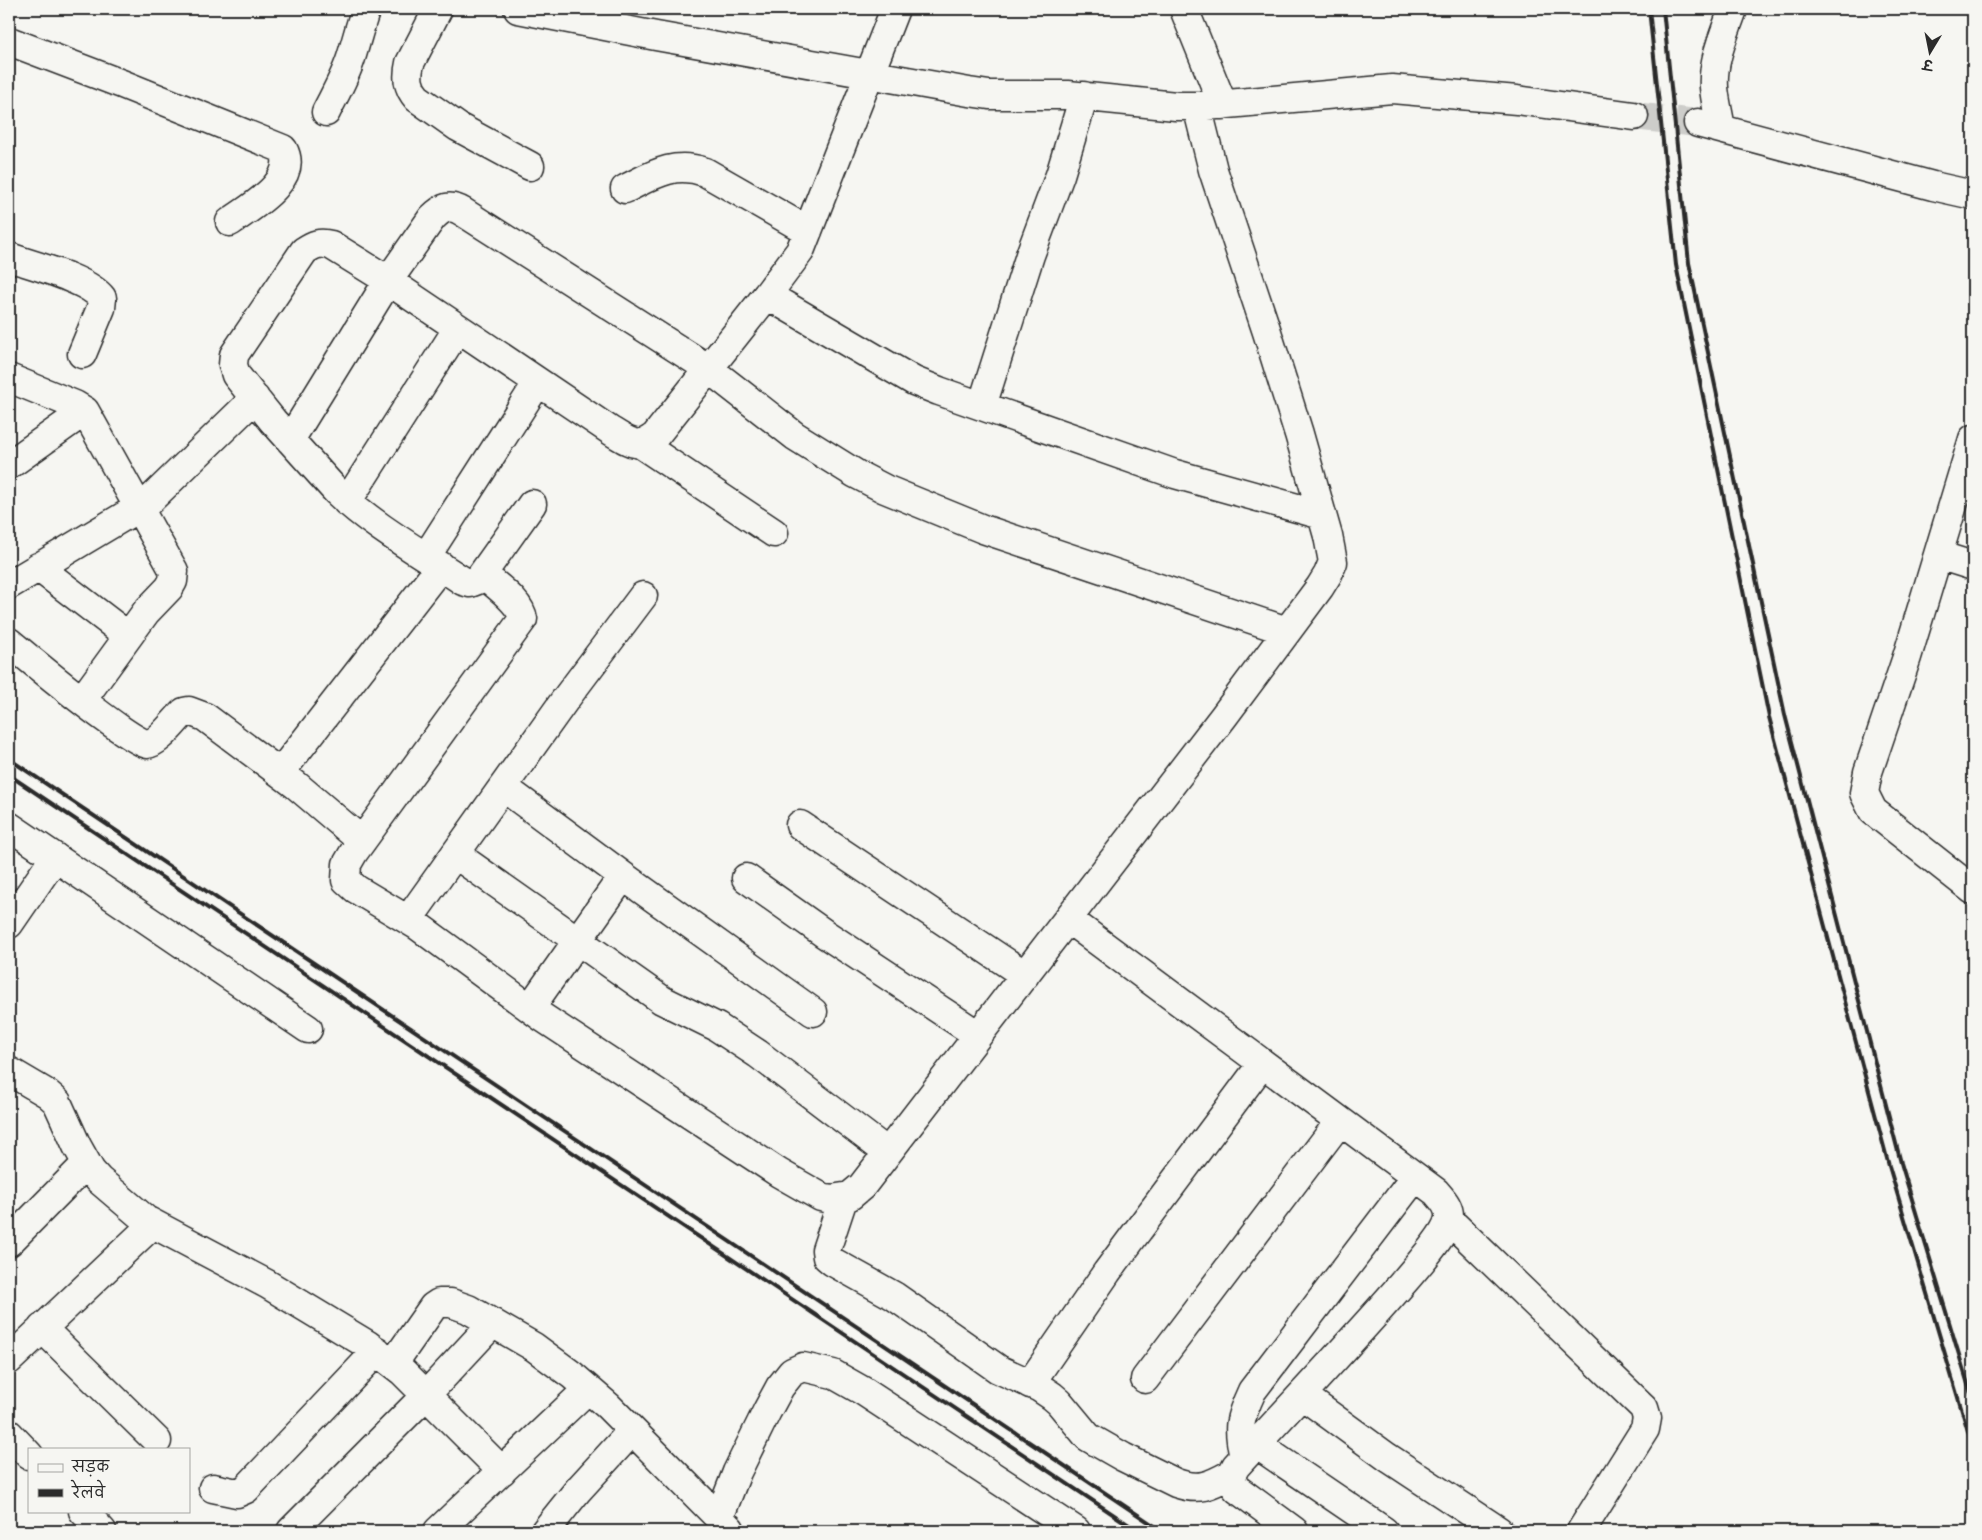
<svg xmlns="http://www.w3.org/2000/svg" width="1982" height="1540" viewBox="0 0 1982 1540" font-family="'Architects Daughter','Playpen Sans Deva',sans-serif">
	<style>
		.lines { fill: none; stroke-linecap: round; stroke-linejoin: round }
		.minor-tunnel { stroke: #cdcdca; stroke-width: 28; stroke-dasharray: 28 14; stroke-linecap: butt }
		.minor-casing { stroke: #2b2b2b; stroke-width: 31 }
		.minor { stroke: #f6f6f2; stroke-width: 28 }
		.rail { stroke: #2b2b2b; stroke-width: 4 }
	</style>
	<rect width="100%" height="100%" fill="#f6f6f2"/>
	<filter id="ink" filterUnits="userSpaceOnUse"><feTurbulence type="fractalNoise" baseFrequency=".02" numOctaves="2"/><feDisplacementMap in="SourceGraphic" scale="10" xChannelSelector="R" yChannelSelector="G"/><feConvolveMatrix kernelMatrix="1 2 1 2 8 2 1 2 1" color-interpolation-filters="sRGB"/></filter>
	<g filter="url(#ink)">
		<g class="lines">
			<path class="minor-tunnel" d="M1634,116L1698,123"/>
			<g class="minor-casing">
				<path id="minor" d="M438,9L410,63C407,76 407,87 417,98L458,127L530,166
					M518,9L656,36L969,92L989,95H1068L1176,106H1206L1392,89L1517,100L1634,116
					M1184,9L1223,105
					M9,41L122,84L283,149C300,180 251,207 230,222
					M326,112C335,94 345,77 351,58C356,42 360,25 366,9
					M1698,123L1933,186L1973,195
					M1721,129C1719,115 1715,101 1714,87C1712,60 1725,33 1733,9
					M625,189C653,175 673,161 705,172L808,231
					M9,257C32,265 88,279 102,298L101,308L82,354
					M767,295L914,381L939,391L1175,474L1322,515
					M9,378L75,405L85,411L174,571L173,581L169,588L146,612L82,700
					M982,406L1030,255L1060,175L1084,96
					M1973,439L1907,657L1868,772L1864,793L1873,811L1973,890
					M290,440L388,281L432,218C443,207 450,204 463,212L709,369L795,436L856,474L885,489L983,529L1287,631
					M641,444L774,533
					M9,465L85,411
					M347,502L458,328
					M532,504L478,580L470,583L463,581C421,553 374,527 337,492L273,421L236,375L233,365L234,355L304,251C314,244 320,242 331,245L381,276L611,431C628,441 638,451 656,435L767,295L800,251L895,9
					M1938,555L1973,566
					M426,557L538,382
					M38,567L128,636
					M483,574C496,586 521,602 523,619L354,852L347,864L346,880L356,889L418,926L542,1017L779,1173L821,1197L831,1199L850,1196L862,1186L1224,716L1320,587L1328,574L1333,562L1328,536L1299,434L1267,332L1213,170L1197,106
					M9,585L148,502L255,398
					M9,642C27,657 132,744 147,744C159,743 175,720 184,712L189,711L205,717L296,785L362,841
					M280,773L441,566
					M503,787L623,876L813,1012
					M800,825L1025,975
					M9,826L308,1029
					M455,854L662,1000L717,1027L758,1054L887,1152
					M746,878L825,934L978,1035
					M1068,919L1436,1192C1443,1200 1450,1207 1449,1218C1447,1234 1407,1278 1395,1292C1343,1351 1289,1408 1236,1466C1230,1476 1230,1480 1237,1489L1294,1531
					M408,920L567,697L643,596
					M9,924L55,857
					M530,1008L623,876
					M9,1071L48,1094L57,1102L77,1146L91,1171L99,1180L146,1220L267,1284L368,1345L403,1372L502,1471
					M843,1199L826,1250L827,1257L833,1262L894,1296L998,1369L1040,1388L1052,1396L1059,1402L1088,1437L1123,1457L1176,1483C1199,1491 1209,1486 1231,1474
					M1449,1220L1644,1408L1647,1418L1645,1429L1581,1531
					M9,1242L86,1164
					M42,1328L157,1441
					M9,1360L153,1224
					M393,1364L433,1307L439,1303H451L468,1309L534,1347L572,1375L608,1406L730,1529
					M1145,1379L1340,1121
					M1030,1384L1107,1272L1262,1064
					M1302,1395L1387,1457L1499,1531
					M9,1434L29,1455
					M1256,1444L1384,1531
					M1244,1457C1237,1427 1239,1419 1252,1391L1415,1177
					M213,1488L237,1493L246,1489L377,1351
					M83,1511L102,1531
					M719,1518L737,1472L767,1411L780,1387L792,1372L803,1367L833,1374L863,1391L1076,1531
					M291,1531L426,1395L493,1323
					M438,1531L588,1389
					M545,1531L578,1490L632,1431"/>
			</g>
			<use href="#minor" class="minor"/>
			<path class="rail" d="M1649,9L1676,265L1769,717L1889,1166L1973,1448
				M1663,9L1689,263L1785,715L1901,1163L1973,1401
				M9,759L1162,1531
				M9,775L1138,1531"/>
		</g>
	</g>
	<rect width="1982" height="1540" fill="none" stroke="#f6f6f2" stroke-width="30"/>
	<rect x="15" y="15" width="1952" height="1510" fill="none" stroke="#2b2b2b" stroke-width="2" filter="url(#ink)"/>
	<rect x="28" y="1448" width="162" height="65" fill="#f6f6f2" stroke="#a5a5a2"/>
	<rect x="38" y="1464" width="25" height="8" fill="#f6f6f2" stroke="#a5a5a2"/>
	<text x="72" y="1472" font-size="15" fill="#2b2b2b">सड़क</text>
	<rect x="38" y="1489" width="25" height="8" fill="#2b2b2b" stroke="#a5a5a2"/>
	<text x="72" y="1498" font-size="15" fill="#2b2b2b">रेलवे</text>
	<g transform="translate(1930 52) rotate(190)" stroke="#f6f6f2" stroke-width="4" paint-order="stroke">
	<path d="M0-4L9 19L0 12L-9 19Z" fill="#2b2b2b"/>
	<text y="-8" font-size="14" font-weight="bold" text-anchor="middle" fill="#2b2b2b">उ</text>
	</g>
</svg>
